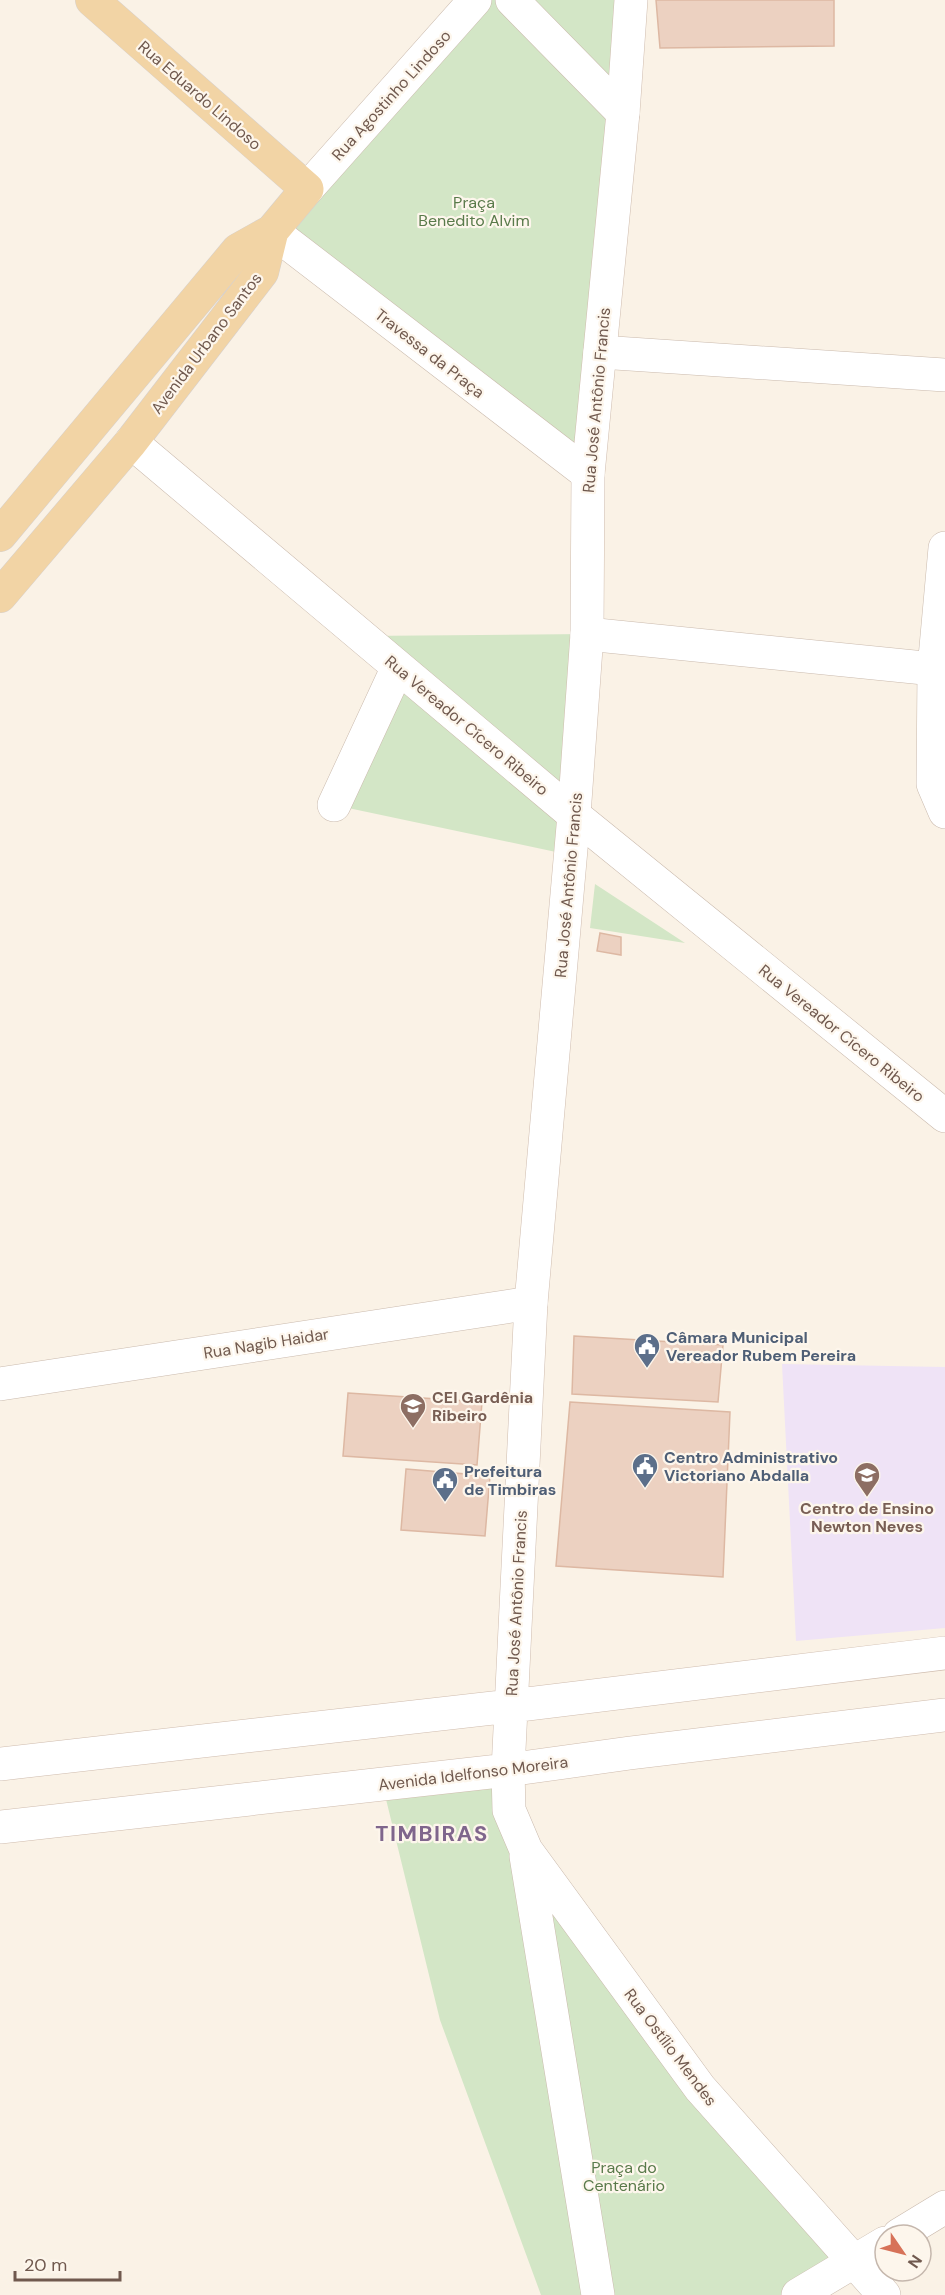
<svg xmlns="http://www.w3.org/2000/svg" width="945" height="2295" viewBox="0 0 945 2295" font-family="'DM Sans',sans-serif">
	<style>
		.education { fill: #efe3f6 }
		.green { fill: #d3e6c6 }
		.building { fill: #ecd1c1; stroke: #ddb8a3; stroke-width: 1.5 }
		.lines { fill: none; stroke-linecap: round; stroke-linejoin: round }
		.street-casing { stroke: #cabaad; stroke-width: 34 }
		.secondary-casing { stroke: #cfbcae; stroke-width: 34 }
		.primary-casing { stroke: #d7d1cd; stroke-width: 34 }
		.street { stroke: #fff; stroke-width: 33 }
		.secondary { stroke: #fff; stroke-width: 33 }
		.primary { stroke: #f2d4a5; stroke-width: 33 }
		.labels { text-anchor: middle; stroke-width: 4.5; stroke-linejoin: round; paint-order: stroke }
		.street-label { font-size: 16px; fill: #70594e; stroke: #fdf6ec }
		.park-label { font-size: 16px; fill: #597a4a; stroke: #fdf6ec }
		.service-label { font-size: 16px; font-weight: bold; fill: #4e5e75; stroke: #fdf6ec; text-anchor: start }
		.education-label { font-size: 16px; font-weight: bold; fill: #785e54; stroke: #fdf6ec; text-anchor: start }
		.district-label { font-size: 22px; font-weight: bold; letter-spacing: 1.5px; fill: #7f668c; stroke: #fdf6ec }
	</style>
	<rect width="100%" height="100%" fill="#faf2e6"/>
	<path class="education" d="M782,1364L945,1367V1628L796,1641Z"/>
	<path class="green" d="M475,0H631L588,474L273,231Z
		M587,634L570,855L334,805L398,667L361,636Z
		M595,884L685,943L590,928Z
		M508,1774L522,1851L851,2261L793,2295H541L440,2020L383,1787Z"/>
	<path class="building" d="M656,0H834V46L660,48Z
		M600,933L621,937V955L597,951Z
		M574,1336L723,1345L718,1402L572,1394Z
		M348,1393L482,1402L477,1465L343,1456Z
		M570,1402L730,1412L723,1577L556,1566Z
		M406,1469L490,1476L485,1536L401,1530Z"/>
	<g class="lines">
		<g class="street-casing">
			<path id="street" d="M512,0L623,113
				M307,189L475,0
				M272,231L588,474
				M600,352L945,375
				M131,442L574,815L945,1116
				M945,548L934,669L933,784L945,812
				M587,634L934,669
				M334,805L398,667
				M0,1384L531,1303
				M508,1770L509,1810L526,1850L700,2088L884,2295
				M526,1856L598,2295
				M899,2235L945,2207
				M798,2295L885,2243"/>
		</g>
		<g class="secondary-casing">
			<path id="secondary" d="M0,1764L511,1706L945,1653
				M508,1770L531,1303L574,815L587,634L588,474L623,113L631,0
				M0,1827L508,1770L630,1753L945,1715"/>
		</g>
		<g class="primary-casing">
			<path id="primary" d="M0,535L238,250L272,231L307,189L92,0
				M0,596L131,442L262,272L272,231"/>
		</g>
		<use href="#street" class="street"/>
		<use href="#secondary" class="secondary"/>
		<use href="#primary" class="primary"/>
	</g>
	<defs>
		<g id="civic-pin" transform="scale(1.35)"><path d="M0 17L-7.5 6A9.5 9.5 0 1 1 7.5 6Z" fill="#5c6f8a" stroke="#fdf6ec"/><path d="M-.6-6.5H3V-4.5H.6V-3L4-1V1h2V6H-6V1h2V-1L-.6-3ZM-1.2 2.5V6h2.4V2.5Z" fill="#fff"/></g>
		<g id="school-pin" transform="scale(1.35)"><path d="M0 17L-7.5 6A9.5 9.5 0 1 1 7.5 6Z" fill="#8d6e63" stroke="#fdf6ec"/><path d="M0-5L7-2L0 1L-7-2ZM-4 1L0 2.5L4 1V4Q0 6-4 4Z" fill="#fff"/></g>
	</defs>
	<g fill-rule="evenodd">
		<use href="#civic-pin" x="647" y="1346"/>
		<use href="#school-pin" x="413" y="1406"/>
		<use href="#civic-pin" x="645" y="1466"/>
		<use href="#school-pin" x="867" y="1475"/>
		<use href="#civic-pin" x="445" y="1480"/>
	</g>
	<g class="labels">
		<g class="street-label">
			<text transform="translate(200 95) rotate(41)" y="6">Rua Eduardo Lindoso</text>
			<text transform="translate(391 95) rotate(-48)" y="6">Rua Agostinho Lindoso</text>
			<text transform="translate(206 343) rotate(-53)" y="6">Avenida Urbano Santos</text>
			<text transform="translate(430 353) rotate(38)" y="6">Travessa da Praça</text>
			<text transform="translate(596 400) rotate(-85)" y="6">Rua José Antônio Francis</text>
			<text transform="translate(467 725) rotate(40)" y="6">Rua Vereador Cícero Ribeiro</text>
			<text transform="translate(568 885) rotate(-85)" y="6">Rua José Antônio Francis</text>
			<text transform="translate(842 1033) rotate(39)" y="6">Rua Vereador Cícero Ribeiro</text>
			<text transform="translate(266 1343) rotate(-9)" y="6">Rua Nagib Haidar</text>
			<text transform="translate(516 1603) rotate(-87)" y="6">Rua José Antônio Francis</text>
			<text transform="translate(473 1773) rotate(-7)" y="6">Avenida Idelfonso Moreira</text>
			<text transform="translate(671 2047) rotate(53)" y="6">Rua Ostílio Mendes</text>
		</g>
		<g class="park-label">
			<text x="474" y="208">Praça<tspan x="474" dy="18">Benedito Alvim</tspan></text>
			<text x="624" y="2173">Praça do<tspan x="624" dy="18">Centenário</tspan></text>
		</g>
		<g class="service-label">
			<text x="666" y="1343">Câmara Municipal<tspan x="666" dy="18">Vereador Rubem Pereira</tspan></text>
			<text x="664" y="1463">Centro Administrativo<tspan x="664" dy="18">Victoriano Abdalla</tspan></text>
			<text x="464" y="1477">Prefeitura<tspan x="464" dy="18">de Timbiras</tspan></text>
		</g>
		<g class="education-label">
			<text x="432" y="1403">CEI Gardênia<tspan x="432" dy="18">Ribeiro</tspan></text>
			<text x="867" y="1514" text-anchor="middle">Centro de Ensino<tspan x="867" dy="18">Newton Neves</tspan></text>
		</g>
		<g class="district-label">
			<text x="432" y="1841">TIMBIRAS</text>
		</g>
	</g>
	<g transform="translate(903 2253) rotate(125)"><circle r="28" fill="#fdf6ec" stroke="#c5b7ad" stroke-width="1.5"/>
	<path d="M0-4.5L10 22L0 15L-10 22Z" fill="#d77258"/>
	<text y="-9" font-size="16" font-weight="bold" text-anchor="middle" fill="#70594e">N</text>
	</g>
	<path d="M15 2271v9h105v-9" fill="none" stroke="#70594e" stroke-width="3"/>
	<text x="24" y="2271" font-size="18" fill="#70594e" stroke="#fdf6ec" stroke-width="4.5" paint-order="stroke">20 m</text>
</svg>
